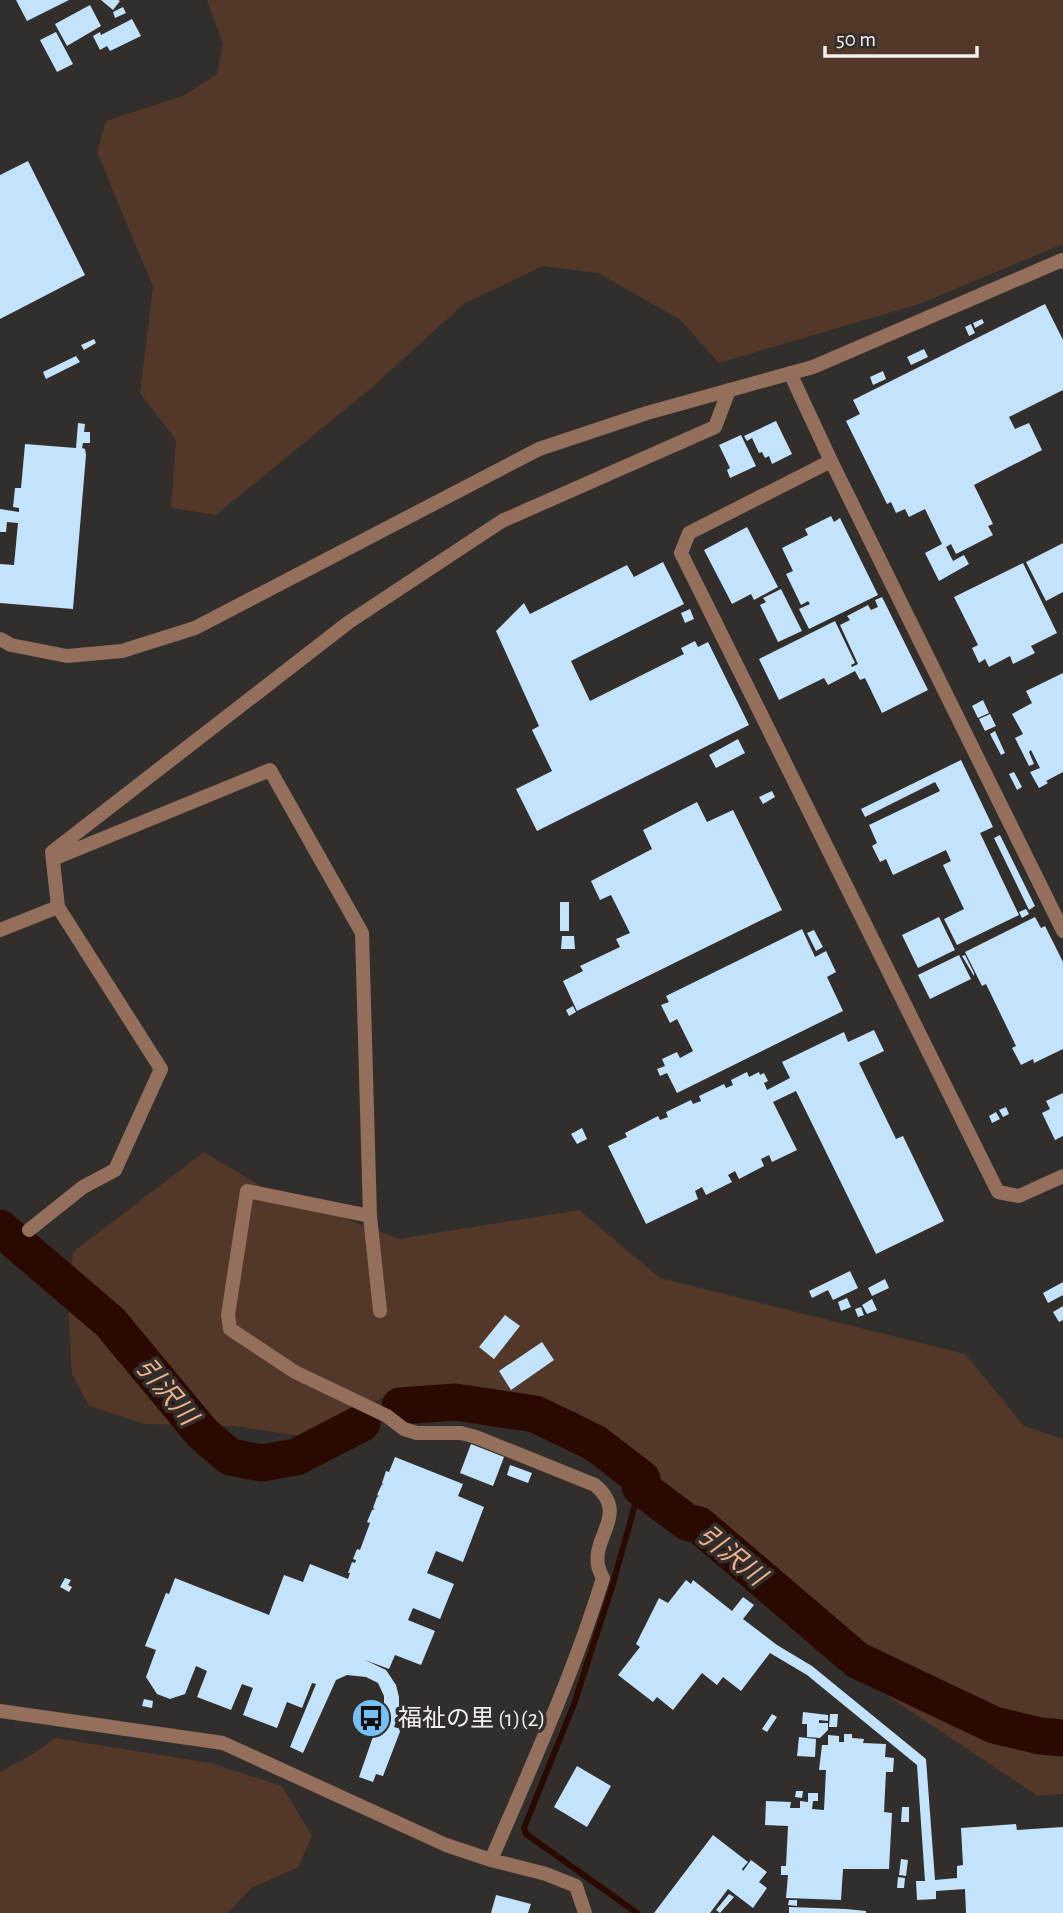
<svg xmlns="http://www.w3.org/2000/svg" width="1063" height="1913" viewBox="0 0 1063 1913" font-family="'Alegreya Sans','Noto Sans JP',sans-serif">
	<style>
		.green { fill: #533829 }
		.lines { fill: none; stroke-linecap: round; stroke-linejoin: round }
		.stream { stroke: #2a0a00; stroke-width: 6 }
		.river { stroke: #2a0a00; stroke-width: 37 }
		.building { fill: #c3e3fc }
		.minor { stroke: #936f5c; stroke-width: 14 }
		.tertiary { stroke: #936f5c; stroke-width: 14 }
		.labels { text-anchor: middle; stroke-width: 7; stroke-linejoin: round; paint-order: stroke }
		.poi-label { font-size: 24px; fill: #f2efee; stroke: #322e2c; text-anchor: start }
		.water-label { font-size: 26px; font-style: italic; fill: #f0af8c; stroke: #322e2c }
	</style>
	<rect width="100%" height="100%" fill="#322e2c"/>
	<path class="green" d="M207,0H1063V244L919,304L719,363L681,320L598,273L543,266L465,303L370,389L216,515L171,508L176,440L140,393L153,287L97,152L106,121L185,95L217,74L223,44Z
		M204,1152L260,1186L399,1239L579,1210L660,1278L965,1354L1024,1426L1063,1439V1794L1038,1796L864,1680L766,1580L707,1516L577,1412L489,1388L391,1394L300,1436L234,1426L145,1424L89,1406L72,1374L68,1304L73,1252Z
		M55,1738L210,1763L282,1786L312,1836L298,1867L251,1888L228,1913H0V1772L36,1752Z"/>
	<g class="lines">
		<path class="stream" d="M637,1913L526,1834L524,1828L574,1704L612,1587L640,1487"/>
		<path class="river" d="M0,1228L110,1322L203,1434L230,1457L262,1463L296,1457L362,1423
			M400,1406L455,1402L535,1414L595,1443L642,1479L640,1487L687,1522L699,1525L857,1660L994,1725L1040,1736L1063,1738"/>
	</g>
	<path class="building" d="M16,0H69L27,21Z
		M101,0H118L120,1L113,10Z
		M90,5L101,26L67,46L55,24Z
		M123,7L126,13L115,18L113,12Z
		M132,19L141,36L110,51L107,46L100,50L93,36L100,32L101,35Z
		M56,32L73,64L57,72L40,40Z
		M28,161L85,275L0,319V175Z
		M1045,304L1063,340V390L1009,417L1015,429L1029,423L1042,450L974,485L993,524L988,526L993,535L956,554L951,544L946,547L953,561L964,555L969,564L939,581L925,553L942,544L925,509L909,517L905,509L896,513L891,502L887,504L846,421L860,414L853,400Z
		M982,319L984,323L975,328L973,323Z
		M971,324L975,333L969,336L965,327Z
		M94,339L96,343L84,350L81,345Z
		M924,349L928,357L911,365L907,357Z
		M76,356L80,362L46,379L43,372Z
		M883,371L886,379L873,385L870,377Z
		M776,421L792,454L772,464L769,456L765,458L762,452L759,453L752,438L747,441L744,436Z
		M78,423L85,424L84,432H90V443H83L82,448L85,449L86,455L73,609L0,603V564L14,565L18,523L7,522L6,532H0V509L19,512V508L13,507L15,488H21L25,444L76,448Z
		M741,435L756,466L730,478L727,470L730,468L719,445Z
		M831,516L834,522L840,518L878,595L809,629L799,609L810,604L808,601L801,605L786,574L793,571L782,548L808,535L805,529Z
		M747,527L778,587L754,600L751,594L732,604L704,550Z
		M1063,543V592L1046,601L1026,562Z
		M663,562L684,604L571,661L590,701L684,654L681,648L695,641L698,647L708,642L749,725L537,831L516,789L552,771L532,730L539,726L496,631L524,603L530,614L627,565L634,577Z
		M1023,563L1057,633L1031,646L1035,653L1013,664L1010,656L989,667L985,659L979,663L972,648L978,645L954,597Z
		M781,589L802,631L778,642L760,605L766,602L763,598Z
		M882,597L928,690L882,713L865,678L860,680L855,671L828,685L824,678L779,700L759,659L835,621L855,663L851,665L852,667L858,664L840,625L850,620L847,616L868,605L871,610L878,607L875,600Z
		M690,609L694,619L685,623L681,613Z
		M1063,673V772L1046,781L1048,783L1039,788L1030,772L1040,768L1031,750L1029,752L1034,764L1029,766L1015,738L1023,734L1012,714L1032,703L1026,691Z
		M983,700L989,713L978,718L972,706Z
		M990,714L996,726L985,731L979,719Z
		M995,731L1005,753L1001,755L990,734Z
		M738,739L745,753L716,768L709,755Z
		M961,760L993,827L980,833L1019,915L957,945L944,919L964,909L943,865L951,861L946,850L893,875L886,859L880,862L872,846L877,843L869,825L940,791L935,782L865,817L861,809Z
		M1014,772L1022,787L1017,790L1009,774Z
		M772,791L775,797L763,804L759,797Z
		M697,802L707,822L733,810L782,910L577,1011L563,981L583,971L580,966L620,947L616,939L630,933L611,895L600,900L591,881L652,849L643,830Z
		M1000,835L1035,906L1029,910L994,838Z
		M560,902H569V931H560Z
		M1026,909L1029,914L1022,918L1019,912Z
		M939,917L955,950L918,968L902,935Z
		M1035,917L1041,928L1045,926L1063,962V1049L1034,1063L1033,1059L1021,1065L1012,1048L1016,1046L986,984L982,986L965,952Z
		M802,929L815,957L826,951L836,972L827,977L843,1011L677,1093L667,1073L660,1076L657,1069L665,1066L662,1059L677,1052L680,1058L693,1051L677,1019L670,1023L661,1005L669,1002L666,996Z
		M814,930L823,947L816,951L807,933Z
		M562,936H574L575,949H561Z
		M959,955L971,979L930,999L918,975Z
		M965,955L974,973V976L962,956Z
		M573,1006L576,1012L569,1016L566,1010Z
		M874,1030L884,1051L859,1063L896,1139L903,1136L944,1221L876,1254L796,1091L773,1102L797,1150L772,1162L769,1155L761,1159L764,1166L739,1179L735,1171L728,1175L732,1182L706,1195L702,1187L695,1191L698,1199L646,1224L608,1146L627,1137L625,1133L658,1116L660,1120L668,1117L666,1112L691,1100L693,1104L701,1101L699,1096L724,1084L726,1088L733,1085L731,1080L747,1072L749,1077L759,1072L760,1075L764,1073L768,1081L764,1083L767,1090L790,1078L782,1062L844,1032L848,1042Z
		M1063,1093V1136L1055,1140L1042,1113L1050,1109L1046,1101Z
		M1006,1107L1009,1114L1003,1117L999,1110Z
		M996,1112L1000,1119L992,1123L989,1116Z
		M582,1128L587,1139L577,1144L571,1134Z
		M850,1271L858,1288L833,1300L828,1290L812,1298L809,1291Z
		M885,1279L889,1288L872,1296L868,1288Z
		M1063,1282V1295L1048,1303L1043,1293Z
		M847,1298L851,1307L841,1311L838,1302Z
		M872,1299L877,1310L867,1314L862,1305Z
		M1063,1306V1320L1059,1322L1053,1312Z
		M861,1307L864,1315L858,1317L855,1309Z
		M505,1315L520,1326L494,1359L479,1347Z
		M542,1342L554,1360L511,1390L499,1371Z
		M471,1444L504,1457L493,1486L460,1473Z
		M395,1457L463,1484L458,1496L484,1507L463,1562L436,1551L427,1573L454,1584L440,1619L413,1608L408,1620L435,1631L421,1665L395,1655L389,1669L365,1660L386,1670L396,1685L399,1697V1713L394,1727L401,1729L383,1776L376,1774L373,1782L359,1777L384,1705V1696L378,1683L366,1677L347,1675L336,1680L303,1753L290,1747L316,1684L312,1683L302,1708L287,1702L277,1728L243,1715L253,1688L242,1684L231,1710L197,1697L207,1671L196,1666L185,1694L170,1699L157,1694L146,1677L156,1650L145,1646L166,1593L169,1594L175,1578L269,1615L284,1575L303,1582L310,1564L348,1579L350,1573H348L352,1562L355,1563L356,1560L353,1559L357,1549L360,1550L370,1523L367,1522L372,1510L375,1509L373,1508L377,1497L379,1496L377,1495L382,1484L384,1485L382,1483L386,1471L389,1472Z
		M510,1465L532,1473L528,1483L507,1475Z
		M65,1578L71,1580L68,1585L72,1587L69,1592L60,1587Z
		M686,1580L691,1584L693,1580L732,1611L743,1597L754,1605L743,1619L777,1645L812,1666L926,1759L935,1880L957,1878V1866L963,1865L961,1828L1016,1824L1017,1830L1063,1827V1913H966L965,1889L936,1891V1899L917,1900L916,1881H925L917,1765L807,1675L770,1653L741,1691L723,1677L717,1685L702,1673L673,1710L657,1697L653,1702L618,1675L640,1647L636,1644L659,1598L668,1603Z
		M144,1699L153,1701L152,1708L142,1706Z
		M803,1712L828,1715V1721L819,1720V1723H828V1730L820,1738L807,1737V1724H802Z
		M772,1714L777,1717L767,1732L762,1729Z
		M830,1714H838L837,1727H829Z
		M844,1734H852V1738L864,1739L863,1743L886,1744L885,1757L894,1758L893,1772H886L884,1812L892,1813L889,1869H843L841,1900L786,1898L788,1875H781V1866H786L788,1826L765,1825L766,1801L791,1802L790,1808H800V1801L808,1802V1793H818V1801H813L812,1809L824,1810L826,1770H819L822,1745H828V1735L839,1736V1742H844Z
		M799,1737L816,1739L815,1757L797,1756Z
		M577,1766L611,1786L587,1827L554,1807Z
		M796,1791H803L802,1798L795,1797Z
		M902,1807H909V1822H901Z
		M713,1835L748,1862L742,1869L743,1871L751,1860L767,1872L759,1882L767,1888L753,1908L728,1889L710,1913H654Z
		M901,1859L908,1860L906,1876L899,1875Z
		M898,1877L905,1878L904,1888H897Z
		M729,1894L734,1897L720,1913L716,1910Z
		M496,1895L531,1904L528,1913H491Z
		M789,1900H797V1906L788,1905Z
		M789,1907L846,1909L866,1911V1913H789Z"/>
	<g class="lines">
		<path class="minor" d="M790,373L831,461L689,533L681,553L998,1192L1019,1196L1063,1176
			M831,461L1063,931
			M53,859L270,770L362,933L370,1216L380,1311
			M0,930L58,907
			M370,1216L247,1191L228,1315L230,1329L295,1372L387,1416L404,1429L417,1433H461L476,1437L595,1485C634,1518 581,1541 603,1578C573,1675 531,1767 491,1860
			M29,1230L83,1187L115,1170L161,1069L58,907L52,852L349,622L502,521L715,427L729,390
			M0,1711L223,1743L446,1845L491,1860L546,1874L576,1886L585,1913"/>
		<path class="tertiary" d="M0,639L11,645L67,656L122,651L195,628L539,449L647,413L813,367L1062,260L1063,262"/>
	</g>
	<defs>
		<g id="bus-disc" transform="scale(2.0125)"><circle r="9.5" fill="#75c0f6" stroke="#322e2c"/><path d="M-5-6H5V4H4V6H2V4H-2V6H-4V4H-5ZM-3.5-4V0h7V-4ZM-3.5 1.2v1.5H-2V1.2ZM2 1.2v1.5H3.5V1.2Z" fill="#111"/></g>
	</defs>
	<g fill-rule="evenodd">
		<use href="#bus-disc" x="371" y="1718"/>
	</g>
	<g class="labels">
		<g class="poi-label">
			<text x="398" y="1726">福祉の里 (1)(2)</text>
		</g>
		<g class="water-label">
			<text transform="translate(167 1391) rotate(50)" y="9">引沢川</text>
			<text transform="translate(732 1555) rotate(39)" y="9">引沢川</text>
		</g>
	</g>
	<path d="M825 46v10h152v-10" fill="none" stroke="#f2efee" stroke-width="3.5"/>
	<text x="836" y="46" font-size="21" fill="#f2efee" stroke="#322e2c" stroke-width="5" paint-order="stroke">50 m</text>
</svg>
